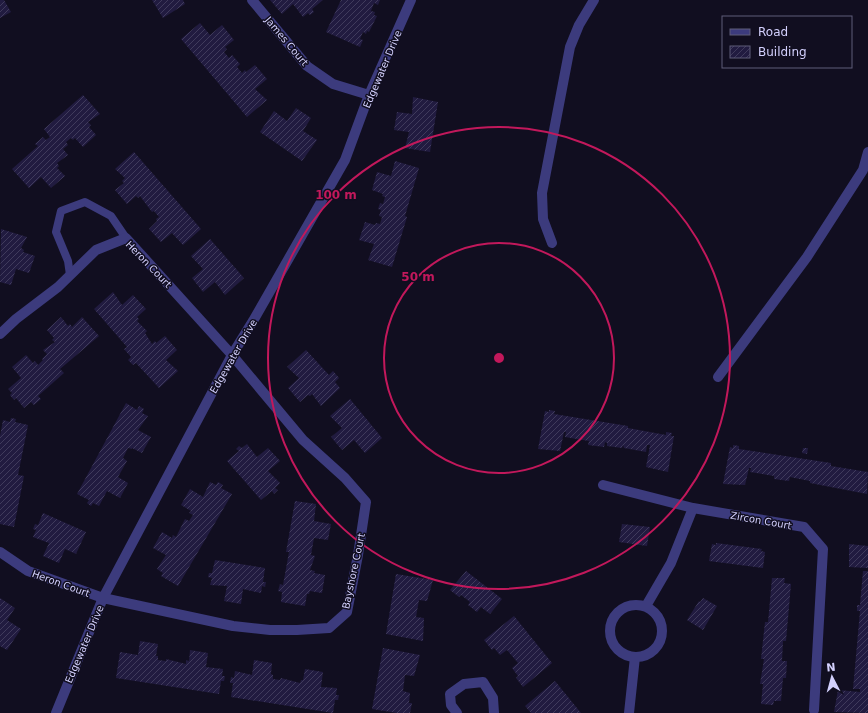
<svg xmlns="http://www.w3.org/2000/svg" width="868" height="713" viewBox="0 0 868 713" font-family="'DejaVu Sans',sans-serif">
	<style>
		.building { fill: url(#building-hatch) }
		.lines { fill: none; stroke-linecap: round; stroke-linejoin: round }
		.service { stroke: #3c3b7d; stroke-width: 8 }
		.minor { stroke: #3c3b7d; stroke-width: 10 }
		.ring { fill: none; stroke: #c2185b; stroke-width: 2 }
		.labels { text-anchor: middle; stroke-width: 3; stroke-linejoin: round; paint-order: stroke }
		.street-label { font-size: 10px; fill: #d3d0fd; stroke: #110e20 }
		.centre { fill: #c2185b; stroke: #110e20; stroke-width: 2 }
		.ring-label { font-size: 12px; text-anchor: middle; font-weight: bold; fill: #c2185b; stroke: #110e20; stroke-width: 3; stroke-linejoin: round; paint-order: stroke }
	</style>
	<defs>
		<pattern id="building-hatch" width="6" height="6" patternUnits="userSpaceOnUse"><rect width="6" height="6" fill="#211b40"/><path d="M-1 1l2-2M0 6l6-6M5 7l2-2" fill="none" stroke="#403b5c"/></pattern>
	</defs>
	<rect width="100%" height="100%" fill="#110e20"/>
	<path class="building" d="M0,0H4L11,12L0,18Z
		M152,0H183L185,4L163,18Z
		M270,0H323L312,9L314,12L310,15L308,13L303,17L293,4L282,14Z
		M341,0H380L378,5L374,3L371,11L375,12L374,15L377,16L369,32L367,31L366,34L363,32L360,39L363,40L360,47L326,32Z
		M200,23L210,35L222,25L234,40L225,47L227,49L224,52L229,58L232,55L240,64L237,67L242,73L245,70L246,72L255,65L267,79L255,89L267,100L247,117L181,39Z
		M83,95L100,114L88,122L91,125L89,127L96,135L83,147L75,138L73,140L71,138L66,142L68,145L63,149L68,155L57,163L59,166L57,168L65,176L51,188L41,177L29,188L12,169L38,146L35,144L43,137L46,140L50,137L44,129Z
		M413,97L438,102L430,152L405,148L409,132L394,130L397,112L412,114Z
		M296,108L311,118L303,131L317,140L302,161L260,132L274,111L287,121Z
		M134,152L201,229L183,245L172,233L161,242L149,229L157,221L156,219L159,217L154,211L152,212L140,196L138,198L136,196L127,204L115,190L124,183L122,181L125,178L115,169Z
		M395,161L419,168L405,216L407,217L392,267L368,260L374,244L359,240L365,222L375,225L376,223L380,224L382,217L379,216L381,210L378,209L380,203L383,204L385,197L382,196L383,194L372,190L377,172L391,176Z
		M1,229L27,237L21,248L24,250L23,252L35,256L29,273L16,269L11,285L0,282Z
		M210,239L244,278L225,295L215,282L203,292L192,278L203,269L191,256Z
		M113,292L122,305L133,295L146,309L137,317L139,319L137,321L147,331L145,333L152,344L155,341L156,343L165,336L177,350L166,360L178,371L159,388L136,363L133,365L128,360L131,357L124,349L127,347L94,309Z
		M61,317L68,326L70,324L72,327L82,317L99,336L60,369L64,373L38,396L41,399L34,405L31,402L24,408L16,398L14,400L10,395L12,393L8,389L21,378L12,367L26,355L33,363L35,361L38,365L43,360L42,359L47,354L43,350L55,342L52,340L54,338L47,330Z
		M306,350L329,375L333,371L339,378L335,382L340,388L321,406L312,394L310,396L308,395L300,402L288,388L299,378L287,367Z
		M350,399L382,438L365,453L354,440L342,450L331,437L342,428L330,416Z
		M126,403L137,410L139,406L144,409L142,413L148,416L138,430L151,437L142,453L132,448V449L128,448L123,458L127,461L118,477L128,483L120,498L107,491L99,506L93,503L91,506L87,503L89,500L77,494Z
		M549,410L555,411L554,414L628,426V428L666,435V432L672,433L671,436H674L668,472L646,467L650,445H647L646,452L624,448L623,445L622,448L607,446V443L605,442L604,447L588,445L589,441L565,437L566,432H564L560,451L538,449L545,411L549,412Z
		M11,418L16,419L15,422L28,425L18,475L24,476L14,527L0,524V436L3,420L10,422Z
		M247,444L257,457L268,448L280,461L268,471L280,483L275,488L278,490L274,494L272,491L261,500L227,461L239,451L236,449L239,446L242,448Z
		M733,445L739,446V449L831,463V466L868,472L867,494L810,483V481L790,477L789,481L774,479V476L750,472L751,468H749L745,485L723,484L730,447L733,448Z
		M803,448H808L807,454L802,453Z
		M210,482L216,485L218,482L223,485L221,488L232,494L178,586L161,576L163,573L157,569L166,555L153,548L162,532L172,538L173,535L176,537L185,519L189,521L193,515L189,513L191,511L181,505L190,489L203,497Z
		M295,501L316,504L314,521L331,524L328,540L314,538L311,555L315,556L310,570L315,571L314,573L325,575L322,593L310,591L309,594H307L305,606L281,602L282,592L278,591L280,584L283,585L289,552H286Z
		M43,513L86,532L76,554L65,549L59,563L43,556L49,543L33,537L36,530L33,529L35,524L38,525Z
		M622,524L650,527L647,546L619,542Z
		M716,543L762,549L761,551L765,552L763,568L709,561L712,544L716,545Z
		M849,544L868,546V568L849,567Z
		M215,560L265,568L263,582H266L265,587L262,586L261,593L243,589L241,604L224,601L227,586L210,585L212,578L208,577L209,573H212Z
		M466,571L502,599L490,614L481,607L477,612L468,605L470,602L461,595L459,597L450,590Z
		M863,571H868V713L834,712L838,690L860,692V689H853L860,611H857V605H860Z
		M396,574L433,580L427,601L419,600L416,617L424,618L423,641L386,634Z
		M772,578H785L784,583L791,584L786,641H783L782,661H787L786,678H783L781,701H774L773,705L761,704L763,684H760L764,659H761L765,622H768Z
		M0,598L15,608L7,620L21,629L7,650L0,646Z
		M703,598L717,606L703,630L687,620L699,601L700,602Z
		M514,616L552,663L523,687L516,678L518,676L512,668L518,663L507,650L500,655L494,648L492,650L484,640Z
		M140,641L158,644L156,656H158V660L166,661V659L186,664V660L189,661L190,650L208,653L206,667L223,669L222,676H225L224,681H221L219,694L116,678L120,652L138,655Z
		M383,648L420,655L414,676L405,675L403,691L410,693L409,703H412L410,713H397L372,709Z
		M254,660L272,663L271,674L273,675V679L280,680L281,678L300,683L301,680H303L305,669L323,672L321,687L337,688L336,695H339L338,700H335L333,713L231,697L233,683H230L231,677L234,678L235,671L252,675Z
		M555,681L581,713H531L525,706Z"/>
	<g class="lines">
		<path class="service" d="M70,275L68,261L56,232L61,211L85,202L111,216L126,238"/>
		<path class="minor" d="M252,0L307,66L333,84L369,95
			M552,243L543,219L542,193L570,47L579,25L594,0
			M0,334L16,319L58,287L96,250L126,238L232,355L303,440L345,478L366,502L358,555L347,612L329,628L297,630H270L233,626L103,598L28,571L0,552
			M718,377L807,257L863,170L868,152
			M603,485L693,508L804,527L823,549L814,710
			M610 631a26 26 0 1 1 52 0a26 26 0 1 1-52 0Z
			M646,606L671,563L693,508
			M56,713L103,598L232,355L253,321L345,160L369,95L411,0
			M457,713L451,705L450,694L464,684L483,682L493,698L494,713
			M629,713L635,657"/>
	</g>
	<g class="ring">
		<circle cx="499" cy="358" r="115"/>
		<circle cx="499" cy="358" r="231"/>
	</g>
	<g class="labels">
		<g class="street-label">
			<text transform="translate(287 41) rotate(50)" y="4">James Court</text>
			<text transform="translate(382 69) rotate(-67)" y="4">Edgewater Drive</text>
			<text transform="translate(149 264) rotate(46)" y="4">Heron Court</text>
			<text transform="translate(233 356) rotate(-60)" y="4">Edgewater Drive</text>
			<text transform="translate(761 520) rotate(10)" y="4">Zircon Court</text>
			<text transform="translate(353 571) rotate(-78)" y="4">Bayshore Court</text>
			<text transform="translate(61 583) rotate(20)" y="4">Heron Court</text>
			<text transform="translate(84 644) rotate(-67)" y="4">Edgewater Drive</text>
		</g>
	</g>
	<circle cx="499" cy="358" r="6" class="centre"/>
	<g class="ring-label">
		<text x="336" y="199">100 m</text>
		<text x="418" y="281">50 m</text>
	</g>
	<rect x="722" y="16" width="130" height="52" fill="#110e20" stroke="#5f5c78"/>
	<rect x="730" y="29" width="20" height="6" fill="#3c3b7d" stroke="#5f5c78"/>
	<text x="758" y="36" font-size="12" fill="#d3d0fd">Road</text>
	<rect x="730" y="46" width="20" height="12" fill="url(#building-hatch)" stroke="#5f5c78"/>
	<text x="758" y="56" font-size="12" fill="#d3d0fd">Building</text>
	<g transform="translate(832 677) rotate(354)" stroke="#110e20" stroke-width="3" paint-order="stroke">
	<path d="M0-3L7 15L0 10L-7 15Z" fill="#d3d0fd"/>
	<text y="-6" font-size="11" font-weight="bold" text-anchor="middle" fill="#d3d0fd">N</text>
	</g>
</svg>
